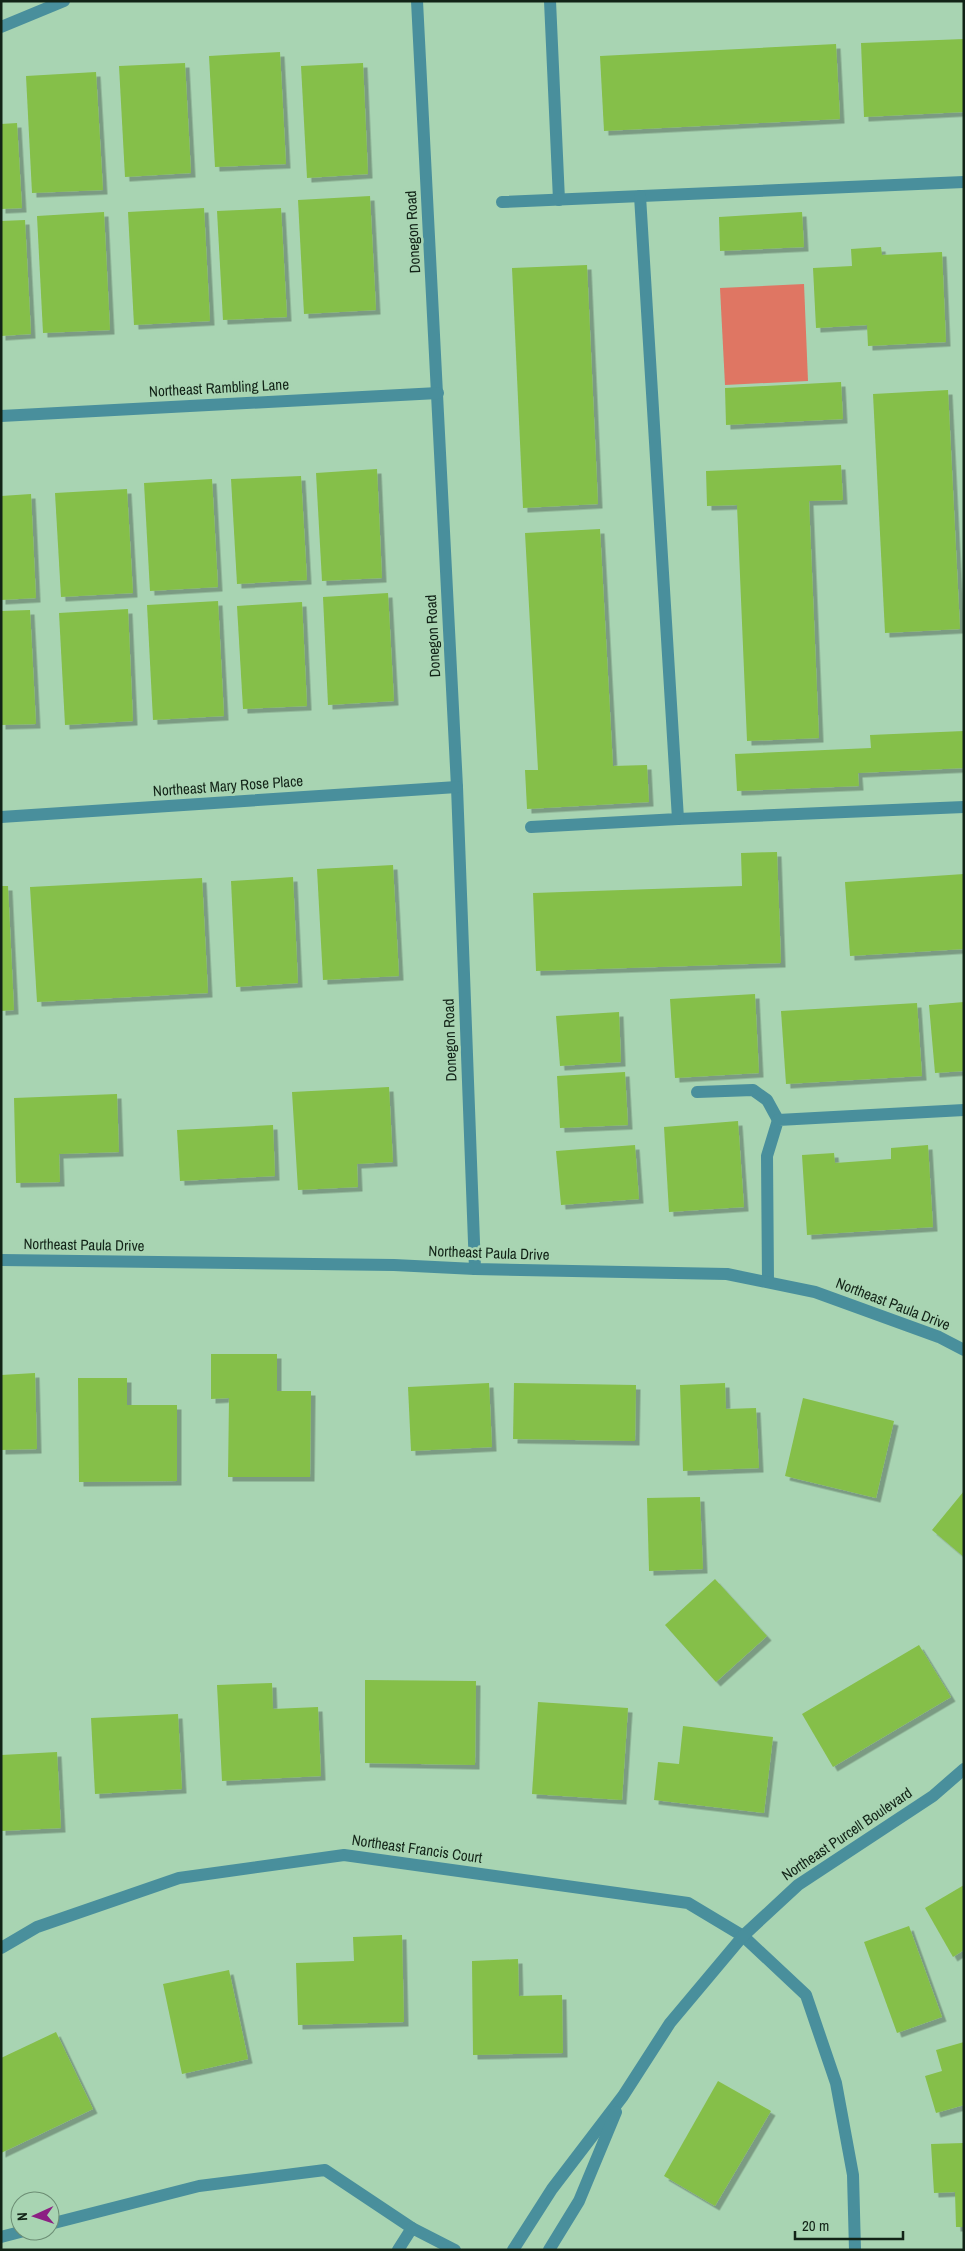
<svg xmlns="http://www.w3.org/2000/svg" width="965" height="2251" font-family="'Archivo Narrow',sans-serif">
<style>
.garden{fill:#df7663}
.building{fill:#85bf49;filter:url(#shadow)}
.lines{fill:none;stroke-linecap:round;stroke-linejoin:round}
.service{stroke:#498f9c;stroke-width:12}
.minor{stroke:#498f9c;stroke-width:12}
.tertiary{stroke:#498f9c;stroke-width:12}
.labels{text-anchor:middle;stroke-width:5;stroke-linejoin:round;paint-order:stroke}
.street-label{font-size:15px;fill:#122317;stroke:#a8d4b2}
</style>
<defs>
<filter id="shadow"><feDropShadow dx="4.5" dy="4.5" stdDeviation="0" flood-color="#0004"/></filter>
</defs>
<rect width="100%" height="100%" fill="#a8d4b2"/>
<polygon class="garden" points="804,284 808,381 725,385 720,288"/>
<g class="building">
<polygon points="964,39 964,112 864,117 861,43"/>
<polygon points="836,44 840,119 604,131 600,56"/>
<polygon points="280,52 286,164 215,167 209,56"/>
<polygon points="185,63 191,173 125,177 119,66"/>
<polygon points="363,63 368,174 307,178 301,66"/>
<polygon points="96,72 103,190 32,193 26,76"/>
<polygon points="17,123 22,208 1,209 1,124"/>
<polygon points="370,196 376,310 304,314 298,200"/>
<polygon points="204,208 210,321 134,325 128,212"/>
<polygon points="281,208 287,317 223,320 217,211"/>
<polygon points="104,212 110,330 43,333 37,216"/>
<polygon points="802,212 804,247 720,251 719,217"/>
<polygon points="25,220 31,334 1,336 1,221"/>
<polygon points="881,247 882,255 942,252 946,342 868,346 867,325 816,328 813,268 852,266 851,249"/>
<polygon points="587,265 598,504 523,508 512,268"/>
<polygon points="841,382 843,419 726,425 725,388"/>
<polygon points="948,390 960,629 885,633 873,394"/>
<polygon points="841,465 843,500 809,501 819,738 747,741 737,505 707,506 706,471"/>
<polygon points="377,469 382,578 322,581 316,473"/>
<polygon points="301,476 307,580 237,584 231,479"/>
<polygon points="212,479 218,587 150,591 144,483"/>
<polygon points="127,489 133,593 61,597 55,493"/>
<polygon points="31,494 36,598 1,600 1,496"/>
<polygon points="600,529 613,766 647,765 649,802 527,809 525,770 538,770 525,533"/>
<polygon points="388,593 394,701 328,705 323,597"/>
<polygon points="218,601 224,716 153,720 147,605"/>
<polygon points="302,602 307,706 243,709 237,606"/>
<polygon points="128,609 133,721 65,725 59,613"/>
<polygon points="30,610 36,724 1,725 1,611"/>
<polygon points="964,731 964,768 858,773 859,786 737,791 735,754 871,748 870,735"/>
<polygon points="777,852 781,963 536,971 533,893 742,886 741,853"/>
<polygon points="393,865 399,976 323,980 317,869"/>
<polygon points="964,874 964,949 850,956 845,882"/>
<polygon points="293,877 298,983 236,987 231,881"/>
<polygon points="202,878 208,993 37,1002 30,887"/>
<polygon points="1,886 8,886 14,1010 1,1011"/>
<polygon points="755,994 759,1073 675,1078 670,999"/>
<polygon points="964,1002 964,1071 935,1073 929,1005"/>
<polygon points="917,1003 922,1076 786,1084 781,1011"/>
<polygon points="619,1012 621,1062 560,1066 556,1016"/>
<polygon points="625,1072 628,1125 560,1128 557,1076"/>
<polygon points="389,1087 393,1162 357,1164 358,1187 298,1190 292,1092"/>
<polygon points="117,1094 119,1152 59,1154 60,1182 16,1183 14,1098"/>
<polygon points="738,1121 744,1207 669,1212 664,1127"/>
<polygon points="273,1125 275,1176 180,1181 177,1130"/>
<polygon points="635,1145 639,1199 561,1205 556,1151"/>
<polygon points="928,1145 933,1227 807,1235 802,1155 834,1153 835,1163 891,1159 891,1148"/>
<polygon points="211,1354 277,1354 277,1391 311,1391 310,1477 228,1477 229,1398 211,1399"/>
<polygon points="35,1373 37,1449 1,1450 1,1375"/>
<polygon points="78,1378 127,1378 127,1405 177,1405 177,1481 79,1482"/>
<polygon points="489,1383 492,1447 411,1451 408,1387"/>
<polygon points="514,1383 636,1385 635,1441 513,1439"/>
<polygon points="725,1383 726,1409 756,1408 759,1468 683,1471 680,1385"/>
<polygon points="803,1398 894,1421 876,1498 785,1476"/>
<polygon points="964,1491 964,1557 932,1530"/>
<polygon points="700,1497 703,1569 649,1571 647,1498"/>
<polygon points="715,1579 767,1636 716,1682 665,1625"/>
<polygon points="919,1645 951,1697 833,1767 802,1714"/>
<polygon points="365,1680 476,1681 475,1765 365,1763"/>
<polygon points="272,1683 273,1709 318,1707 321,1776 222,1781 217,1685"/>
<polygon points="538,1702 628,1708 622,1800 532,1794"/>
<polygon points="178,1714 182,1789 95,1794 91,1718"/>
<polygon points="683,1726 773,1737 764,1813 654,1800 658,1762 679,1764"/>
<polygon points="57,1752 61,1828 1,1831 1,1755"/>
<polygon points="964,1885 964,1950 953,1957 925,1908"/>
<polygon points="909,1926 942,2017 897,2033 864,1942"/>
<polygon points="402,1935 404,2022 298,2025 296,1963 354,1961 353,1937"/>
<polygon points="518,1959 519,1996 562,1995 563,2053 473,2055 472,1961"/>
<polygon points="229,1970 248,2059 182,2074 163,1984"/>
<polygon points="56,2032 93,2109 1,2153 1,2058"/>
<polygon points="964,2042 964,2105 936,2113 925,2076 942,2071 936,2050"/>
<polygon points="718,2081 771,2111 715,2206 664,2176"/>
<polygon points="964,2143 964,2227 956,2227 955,2192 934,2193 931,2144"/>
</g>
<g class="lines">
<g class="service">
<polyline points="550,1 559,200"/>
<polyline points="502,202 964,182"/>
<polyline points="678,819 964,807"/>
<polyline points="531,827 678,819 640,196"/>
<polyline points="697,1092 753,1090 767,1100 778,1120"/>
<polyline points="768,1282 767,1156 778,1120 964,1110"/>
<polyline points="50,2224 199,2186 325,2170 412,2228"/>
<polyline points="1,2237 24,2231"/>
<polyline points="398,2250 412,2228 455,2250"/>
</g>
<g class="minor">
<polyline points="417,1 457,787 475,1269"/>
<polyline points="1,27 64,1"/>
<polyline points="1,416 438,393"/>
<polyline points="1,817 457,787"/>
<polyline points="1,1260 394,1265 475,1269 727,1274 815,1292 939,1337 964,1350"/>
<polyline points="1,1948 37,1927 179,1878 344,1855 688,1903 743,1936 806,1995 836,2083 853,2175 855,2250"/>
</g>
<g class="tertiary">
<polyline points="513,2250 552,2189 623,2096 670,2023 743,1936 798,1885 933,1796 964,1769"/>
<polyline points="549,2250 579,2201 616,2112"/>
</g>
</g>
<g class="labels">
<g class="street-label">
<text transform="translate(413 232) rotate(-93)" y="5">Donegon Road</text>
<text transform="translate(219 388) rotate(-3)" y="5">Northeast Rambling Lane</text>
<text transform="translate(433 636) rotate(-93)" y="5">Donegon Road</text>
<text transform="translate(228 786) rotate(-4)" y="5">Northeast Mary Rose Place</text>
<text transform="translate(450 1040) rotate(-92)" y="5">Donegon Road</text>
<text transform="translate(84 1245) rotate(1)" y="5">Northeast Paula Drive</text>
<text transform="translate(489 1253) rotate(2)" y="5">Northeast Paula Drive</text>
<text transform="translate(893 1304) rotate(21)" y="5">Northeast Paula Drive</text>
<text transform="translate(847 1834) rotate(-34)" y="5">Northeast Purcell Boulevard</text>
<text transform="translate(417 1849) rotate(8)" y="5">Northeast Francis Court</text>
</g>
</g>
<rect width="965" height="2251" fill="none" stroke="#122317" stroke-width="5"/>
<g transform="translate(35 2216) rotate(267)"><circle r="24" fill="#a8d4b2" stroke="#6c8d74"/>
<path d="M0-4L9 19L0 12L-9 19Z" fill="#8c1f83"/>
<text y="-8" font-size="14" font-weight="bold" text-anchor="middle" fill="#122317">N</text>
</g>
<path d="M795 2231v8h108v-8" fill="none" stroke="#122317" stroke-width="2.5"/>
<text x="802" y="2231" font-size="15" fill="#122317" stroke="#a8d4b2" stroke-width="4" paint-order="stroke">20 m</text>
</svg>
